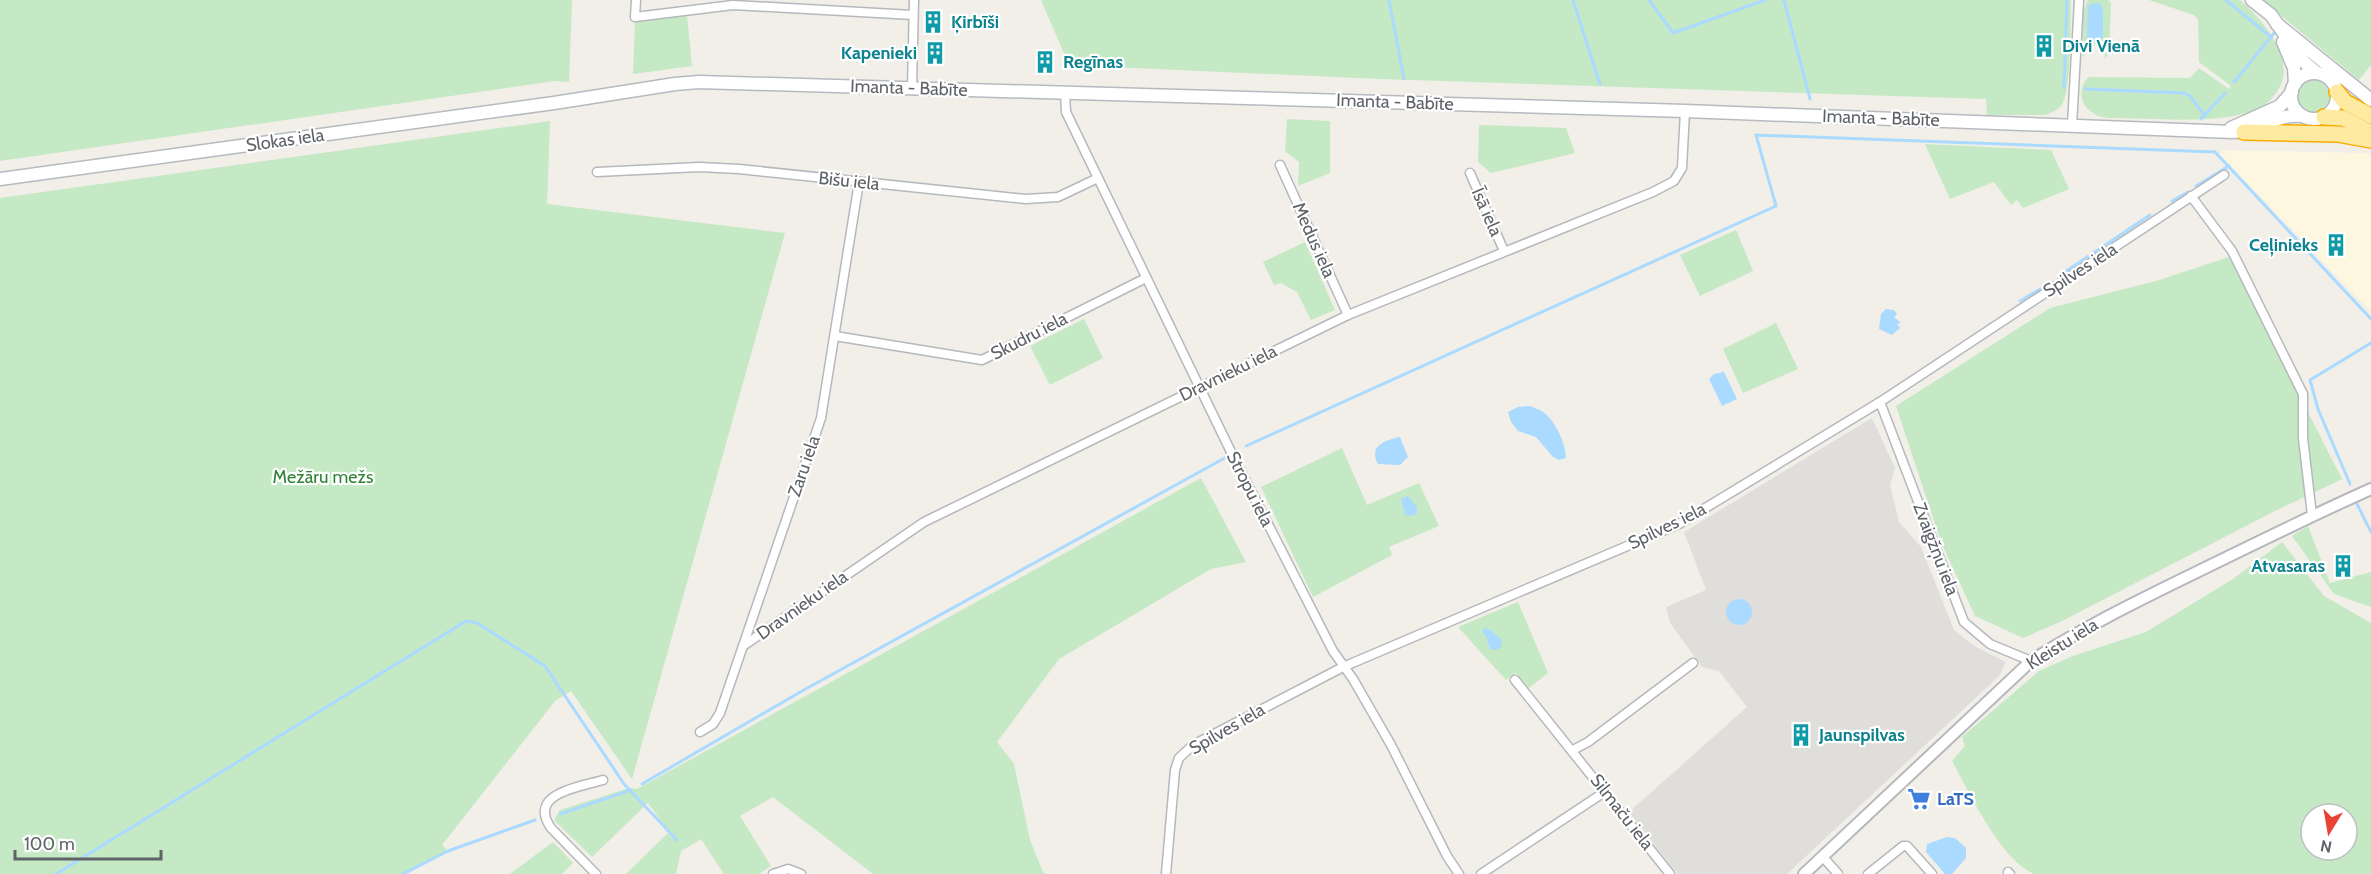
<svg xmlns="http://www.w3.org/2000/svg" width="2371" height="874" font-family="Cabin,sans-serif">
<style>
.commercial{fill:#fef7e0}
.industrial{fill:#e0deda}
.green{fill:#c5e8c5;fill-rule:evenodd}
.water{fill:#aadaff}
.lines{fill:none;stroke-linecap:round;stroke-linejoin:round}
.stream{stroke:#aadaff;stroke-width:3}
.minor-casing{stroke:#b5b8bc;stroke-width:11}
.tertiary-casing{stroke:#b5b8bc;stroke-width:14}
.secondary-casing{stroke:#b6babf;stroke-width:15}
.trunk-casing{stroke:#f9ab00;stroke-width:18}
.minor{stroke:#fff;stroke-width:8}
.tertiary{stroke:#fff;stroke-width:10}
.secondary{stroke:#fff;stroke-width:12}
.trunk{stroke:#feeaa1;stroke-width:15}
.labels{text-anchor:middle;stroke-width:4.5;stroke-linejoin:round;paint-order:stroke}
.culture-label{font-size:18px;font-weight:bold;fill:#0d838f;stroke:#fff;text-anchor:start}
.street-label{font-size:18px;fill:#5f6368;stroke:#fff}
.park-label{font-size:18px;fill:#348238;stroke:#fff}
.shop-label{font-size:18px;font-weight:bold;fill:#366cbe;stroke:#fff;text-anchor:start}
</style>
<rect width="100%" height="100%" fill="#f1efe8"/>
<polygon class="commercial" points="2224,150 2363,153 2371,156 2371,312 2220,154"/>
<polygon class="industrial" points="1872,418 1895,468 1890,485 1899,522 1921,547 1954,630 1974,646 2006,662 1999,676 1787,874 1678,874 1629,812 1747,707 1719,671 1702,667 1670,623 1666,607 1706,590 1684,532"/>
<g class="green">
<polygon points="0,0 572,0 569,82 555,81 0,161"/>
<path d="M1041,0H2071C2070,20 2072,93 2061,106C2057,111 2050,113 2045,115H1987L1986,99L1380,79L1069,65Z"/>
<polygon points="2088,0 2108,0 2111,3 2109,51 2105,60 2104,44 2085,45 2084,58 2082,54 2083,11"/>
<path d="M2149,0H2240C2263,21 2300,61 2276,93C2271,100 2264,107 2255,110C2220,125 2149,118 2109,118C2087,117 2072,96 2088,77L2190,78L2199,68L2229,89L2231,86L2199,62L2198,19L2194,15Z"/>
<polygon points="2262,0 2371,0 2371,65 2359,80"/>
<polygon points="687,15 692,66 633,74 635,22"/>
<circle cx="2315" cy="96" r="20"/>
<polygon points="1287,119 1330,121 1330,173 1298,186 1299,162 1285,151"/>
<polygon points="550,121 547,204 785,233 632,779 571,691 555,701 442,845 448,851 403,874 0,874 0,198"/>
<polygon points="1479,125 1566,128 1575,153 1491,173 1478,162"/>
<polygon points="1925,144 2051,150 2069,189 2023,208 2017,200 2011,205 1994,182 1950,199"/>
<polygon points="1736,230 1753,271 1700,296 1680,255"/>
<polygon points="1305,242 1335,310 1311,320 1297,292 1281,283 1274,285 1263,262"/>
<polygon points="2229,257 2342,479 2273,512 2060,622 2023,638 1975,616 1941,542 1896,406 2050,308 2156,281"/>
<polygon points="1084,319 1103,358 1050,385 1030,346"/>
<polygon points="1776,323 1798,369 1743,393 1723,349"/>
<polygon points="1342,448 1367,505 1419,483 1439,526 1389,547 1392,555 1313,597 1261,487"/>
<polygon points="1201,478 1246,562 1211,569 1059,659 997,742 1014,764 1030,840 1044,874 873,874 773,797 740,816 771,866 759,874 724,874 701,839 681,851 676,874 626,874 669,832 648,803 592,857 554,820 560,810 629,788 637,789"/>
<polygon points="2308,526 2330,583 2371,572 2371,607 2334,594 2292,536"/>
<path d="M2282,542L2324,596L2371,623V874H2034C2000,859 1970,794 1952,761L1965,746L1962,737L2039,671L2073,656L2146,632L2233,579ZM2311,814H2347V850H2311Z"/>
<polygon points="1518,602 1548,673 1529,688 1516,673 1506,680 1458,627"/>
<polygon points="553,842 573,863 562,874 510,874"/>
</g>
<g class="water">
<polygon points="2100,3 2103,9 2103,36 2099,41 2089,41 2087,38 2088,7 2090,4"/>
<polygon points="1886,309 1894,310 1897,314 1894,317 1901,323 1897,324 1900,328 1892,335 1879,329 1881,314"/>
<polygon points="1724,372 1737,399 1722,406 1709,379 1714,374"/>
<path d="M1530,406C1534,408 1539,409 1543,412C1555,420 1566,444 1566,458L1559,460L1553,457L1536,437L1518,431L1511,422L1508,412L1518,407Z"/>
<path d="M1400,437L1408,457L1400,465L1378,464C1368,446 1385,440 1400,437Z"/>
<polygon points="1408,496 1417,507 1417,513 1412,516 1405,515 1401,499"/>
<circle cx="1739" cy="612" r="13"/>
<polygon points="1484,628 1489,629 1502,640 1501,647 1496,650 1490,649 1486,636 1482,632"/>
<polygon points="1947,837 1955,838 1966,848 1966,858 1952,874 1945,874 1926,852 1927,844"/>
</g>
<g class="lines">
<g class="stream">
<polyline points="1389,0 1404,79"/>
<polyline points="1573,0 1600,84"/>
<polyline points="1649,0 1673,33 1765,0"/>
<polyline points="1784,0 1810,99"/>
<polyline points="2226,0 2271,37"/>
<polyline points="2234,82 2275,32"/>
<polyline points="2064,88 2067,0"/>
<polyline points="2085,89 2184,93 2190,96 2205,116"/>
<polyline points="2201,119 2225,93"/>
<polyline points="2196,186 2229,166"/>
<polyline points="2172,201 2188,192"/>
<polyline points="2062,274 2150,215"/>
<polyline points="2020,301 2049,284"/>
<polyline points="1246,446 1776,206 1756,135 2215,152 2371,319"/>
<polyline points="2350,484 2318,409 2310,380 2371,343"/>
<polyline points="2357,504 2371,532"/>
<polyline points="642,784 802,691 1232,454"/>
<polyline points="560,814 631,790"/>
<polyline points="56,874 466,621 477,623 545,666 624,784 677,840"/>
<polyline points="403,874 448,851 535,820"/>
</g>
<g class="minor-casing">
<g id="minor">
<polyline points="636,0 635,17 733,5 913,15"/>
<polyline points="912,88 914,0"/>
<polyline points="1065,92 1066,112 1232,454 1333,651 1353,679 1391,745 1447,856 1459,874"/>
<polyline points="2072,125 2079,0"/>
<polyline points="1280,165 1348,315"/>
<polyline points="597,172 699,167 739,169 1026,199 1058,197 1098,178"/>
<polyline points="1470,173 1504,251"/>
<polyline points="2191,196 2232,251 2303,394 2303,438 2312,515"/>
<polyline points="835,336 982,360 1146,278"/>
<polyline points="1880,402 1964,622 1990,644 2031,661"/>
<polyline points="743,646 924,522 1348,315 1653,192 1674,181 1682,168 1685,111"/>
<polyline points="1515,680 1670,874"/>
<polyline points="700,732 713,724 720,713 821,418 859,182"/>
<polyline points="1573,750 1588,742 1693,663"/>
<polyline points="1823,857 1838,874"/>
<polyline points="2008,872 2010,874"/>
<path d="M596,874L551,828C527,793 580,787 603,780"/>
<polyline points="773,874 788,869 801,874"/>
<polyline points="1166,874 1175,770 1179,758 1193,745 1343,667 1679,524 1880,402 2224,175"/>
<polyline points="1481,874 1606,791"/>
<polyline points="1868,874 1903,846 1907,846 1932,874"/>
</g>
</g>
<g class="tertiary-casing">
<path id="tertiary" d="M1804,874L2031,661C2087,625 2146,597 2205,568C2260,541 2315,514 2371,489"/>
</g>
<g class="secondary-casing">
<g id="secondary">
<polyline points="2252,0 2271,15 2304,62 2317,73"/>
<polyline points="2277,24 2371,100"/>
<polyline points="2283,42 2294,68 2295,84"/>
<circle cx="2314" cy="96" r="23"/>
<polyline points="2231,128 2280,106 2292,92"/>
<path d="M0,179L554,103L675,84L699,82L1685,111L2233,132C2258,132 2277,113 2303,116"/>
</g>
</g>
<g class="trunk-casing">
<g id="trunk">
<polyline points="2337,92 2345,102 2371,116"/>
<polyline points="2324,117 2343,118 2371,133"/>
<polyline points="2244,132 2338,134 2371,140"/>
</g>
</g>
<use href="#minor" class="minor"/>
<use href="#tertiary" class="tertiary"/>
<use href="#secondary" class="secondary"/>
<use href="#trunk" class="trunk"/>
</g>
<defs>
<g id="building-bare" transform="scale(1.8)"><path d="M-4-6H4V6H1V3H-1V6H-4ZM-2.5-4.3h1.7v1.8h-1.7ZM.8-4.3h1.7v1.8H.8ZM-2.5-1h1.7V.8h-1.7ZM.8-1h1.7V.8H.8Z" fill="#0f9aa8" stroke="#fff" stroke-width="2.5" paint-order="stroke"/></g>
<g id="supermarket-bare" transform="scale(1.8)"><path d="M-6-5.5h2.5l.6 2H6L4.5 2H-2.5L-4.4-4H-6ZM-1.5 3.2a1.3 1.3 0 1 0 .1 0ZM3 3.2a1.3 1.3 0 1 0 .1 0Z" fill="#3f7fe0" stroke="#fff" stroke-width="2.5" paint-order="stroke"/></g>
</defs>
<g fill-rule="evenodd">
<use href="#building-bare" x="933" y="22"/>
<use href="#building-bare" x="2044" y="46"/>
<use href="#building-bare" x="935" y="53"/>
<use href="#building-bare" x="1045" y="62"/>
<use href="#building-bare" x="2336" y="245"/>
<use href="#building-bare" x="2343" y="566"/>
<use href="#building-bare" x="1801" y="735"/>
<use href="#supermarket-bare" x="1919" y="799"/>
</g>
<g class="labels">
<g class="culture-label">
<text x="951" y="28">Ķirbīši</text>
<text x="2062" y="52">Divi Vienā</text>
<text x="917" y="59" text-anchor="end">Kapenieki</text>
<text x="1063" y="68">Regīnas</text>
<text x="2318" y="251" text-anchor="end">Ceļinieks</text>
<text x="2325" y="572" text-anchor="end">Atvasaras</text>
<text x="1819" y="741">Jaunspilvas</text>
</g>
<g class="street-label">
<text transform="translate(909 88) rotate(2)" y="6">Imanta - Babīte</text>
<text transform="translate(1395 102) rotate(2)" y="6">Imanta - Babīte</text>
<text transform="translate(1881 118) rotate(2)" y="6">Imanta - Babīte</text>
<text transform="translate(285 140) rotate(-8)" y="6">Slokas iela</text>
<text transform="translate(849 181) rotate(6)" y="6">Bišu iela</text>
<text transform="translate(1487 212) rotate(66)" y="6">Īsā iela</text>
<text transform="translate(1314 240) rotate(66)" y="6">Medus iela</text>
<text transform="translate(2080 270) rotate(-33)" y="6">Spilves iela</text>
<text transform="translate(1029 336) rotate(-27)" y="6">Skudru iela</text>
<text transform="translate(1228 373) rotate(-26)" y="6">Dravnieku iela</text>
<text transform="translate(804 466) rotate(-71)" y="6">Zaru iela</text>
<text transform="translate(1250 489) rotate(63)" y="6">Stropu iela</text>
<text transform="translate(1667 526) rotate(-26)" y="6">Spilves iela</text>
<text transform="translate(1936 549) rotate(69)" y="6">Zvaigžņu iela</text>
<text transform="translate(802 605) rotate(-35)" y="6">Dravnieku iela</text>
<text transform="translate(2062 644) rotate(-32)" y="6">Kleistu iela</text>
<text transform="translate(1227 729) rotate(-30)" y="6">Spilves iela</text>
<text transform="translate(1622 812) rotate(52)" y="6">Silmaču iela</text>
</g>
<g class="park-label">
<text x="323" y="483">Mežāru mežs</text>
</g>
<g class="shop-label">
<text x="1937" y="805">LaTS</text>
</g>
</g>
<g transform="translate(2329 832) rotate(191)"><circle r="28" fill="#ffffff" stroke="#bfc1c3" stroke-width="1.5"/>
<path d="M0-4.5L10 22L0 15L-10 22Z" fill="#ea4335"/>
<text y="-9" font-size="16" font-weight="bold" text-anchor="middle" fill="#5f6368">N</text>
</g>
<path d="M15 850v9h146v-9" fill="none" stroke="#5f6368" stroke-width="3"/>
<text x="24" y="850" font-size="18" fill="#5f6368" stroke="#ffffff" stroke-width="4.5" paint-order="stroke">100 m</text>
</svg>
